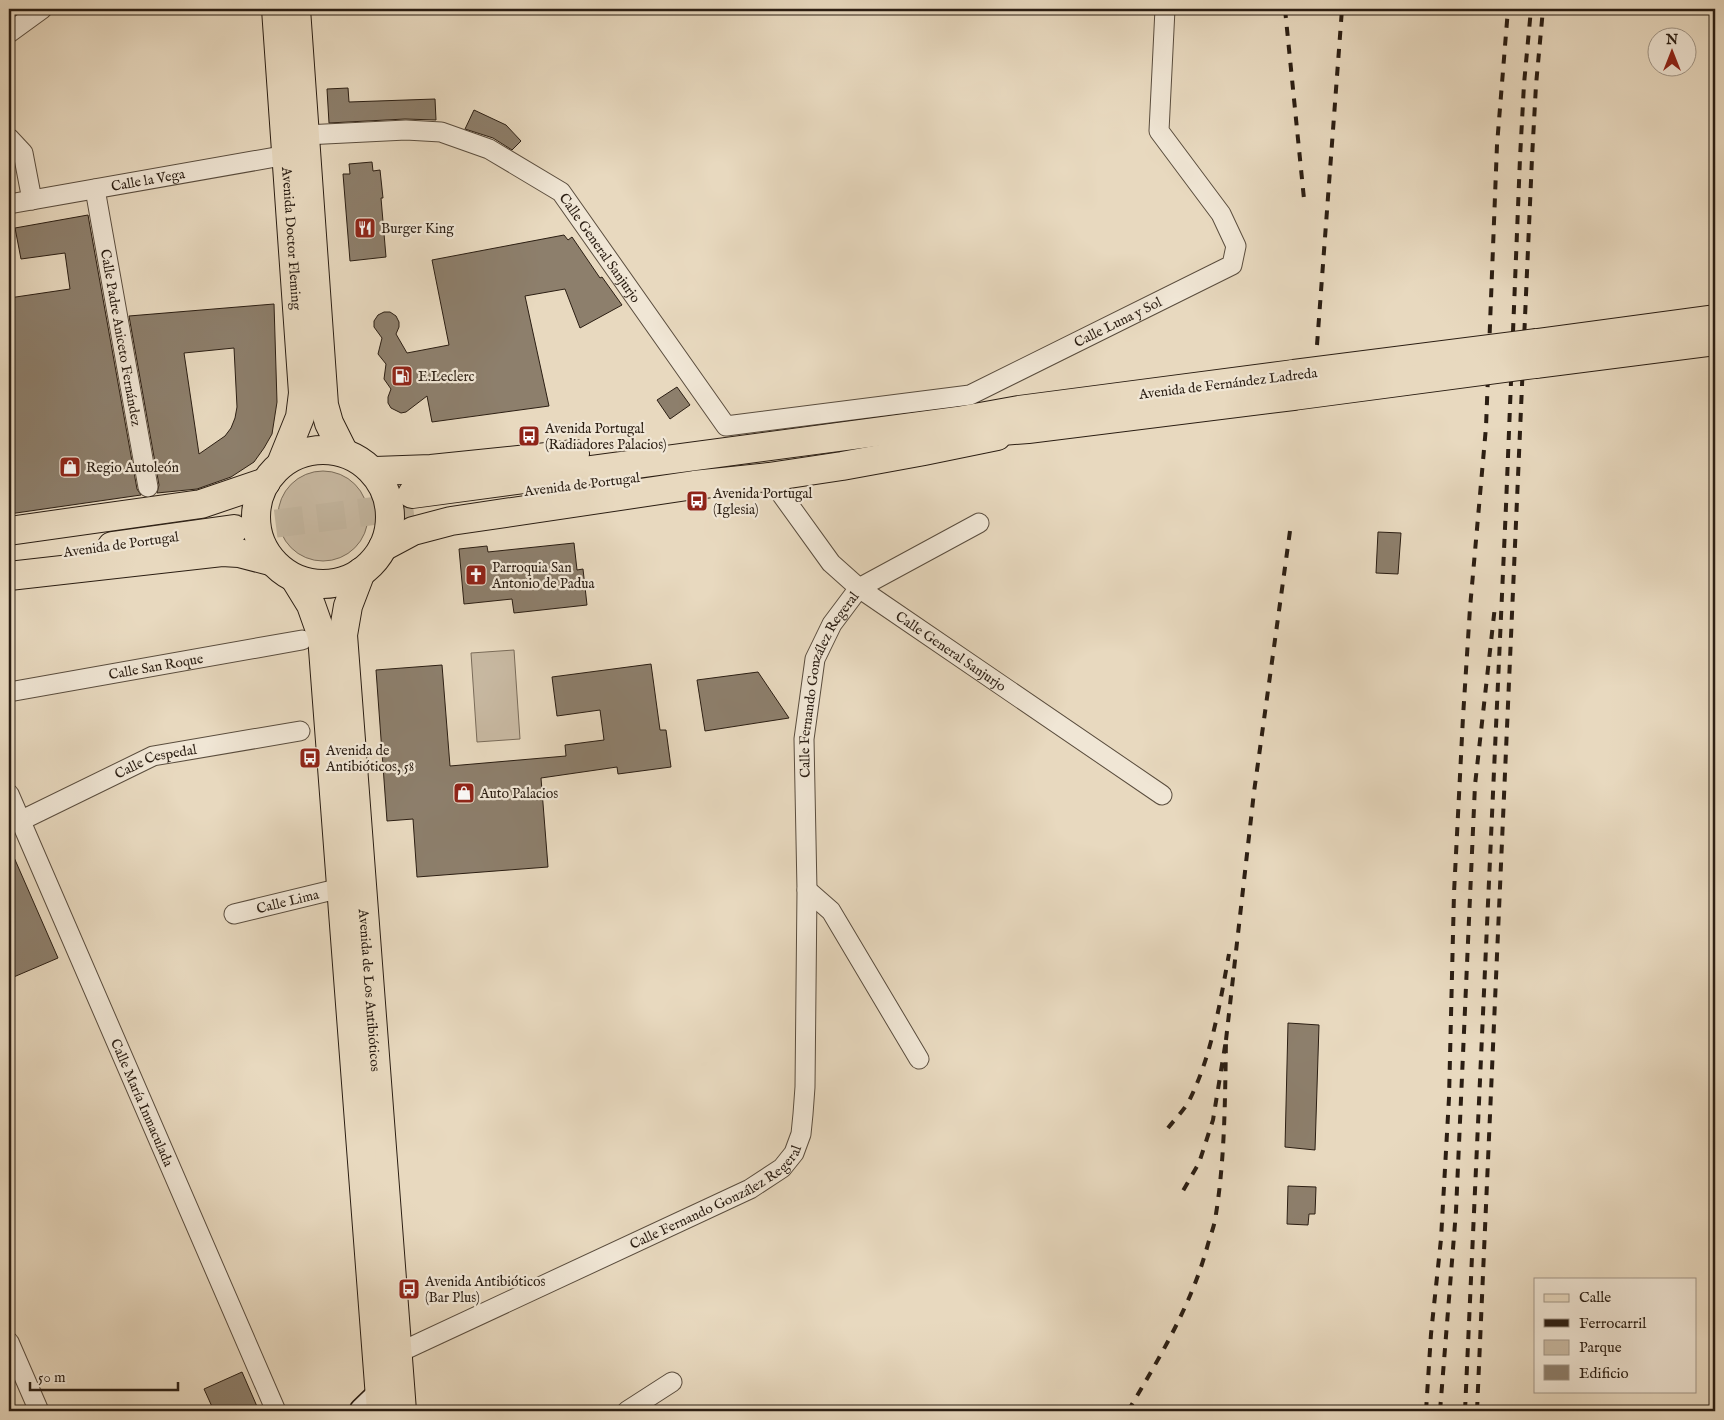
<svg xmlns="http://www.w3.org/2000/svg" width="1724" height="1420" font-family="'IM FELL English',serif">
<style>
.green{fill:#c8b9a2;stroke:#7a6c5a}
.building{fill:#8d7f6c;stroke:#2b1e13;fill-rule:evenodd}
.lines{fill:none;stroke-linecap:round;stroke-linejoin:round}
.highway-tunnel{stroke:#c2b49d;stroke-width:28;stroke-dasharray:28 14;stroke-linecap:butt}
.street-casing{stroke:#5a4d3e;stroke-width:21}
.secondary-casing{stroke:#2b1e13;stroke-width:29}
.primary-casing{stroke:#2b1e13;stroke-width:30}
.highway-casing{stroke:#2b1e13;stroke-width:30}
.street{stroke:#f0e6d5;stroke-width:19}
.secondary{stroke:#f0e6d5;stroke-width:26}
.primary{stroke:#e8d9bf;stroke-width:28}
.highway{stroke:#e8d9bf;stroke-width:28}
.rail{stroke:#2b1e13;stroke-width:4;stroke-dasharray:9 9;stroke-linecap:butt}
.highway-bridge-casing{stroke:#2b1e13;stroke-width:30;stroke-linecap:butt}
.highway-bridge{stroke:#e8d9bf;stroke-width:28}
.labels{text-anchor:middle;stroke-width:4.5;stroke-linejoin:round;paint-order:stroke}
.street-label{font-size:14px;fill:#2b1e13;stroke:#f0e6d5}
.poi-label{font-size:14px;fill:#2b1e13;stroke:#f0e6d5;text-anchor:start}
</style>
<rect width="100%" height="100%" fill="#e8d9bf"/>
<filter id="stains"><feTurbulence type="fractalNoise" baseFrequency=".004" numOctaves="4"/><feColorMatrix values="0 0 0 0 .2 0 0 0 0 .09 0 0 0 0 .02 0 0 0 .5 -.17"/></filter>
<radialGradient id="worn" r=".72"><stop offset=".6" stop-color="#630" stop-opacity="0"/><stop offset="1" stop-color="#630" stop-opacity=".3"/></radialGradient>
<g class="green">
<circle cx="323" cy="516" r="45"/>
<polygon points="514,650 520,739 477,742 471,653"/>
</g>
<g class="building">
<polygon points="348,88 349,102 435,99 436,120 405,119 329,123 327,89"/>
<polygon points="474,110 506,125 521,141 512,150 493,138 465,129"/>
<polygon points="372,162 373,171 380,170 383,198 381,198 386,257 350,261 343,174 350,174 349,164"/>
<polygon points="88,215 137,489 141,495 9,514 9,298 70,289 65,253 21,259 15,228"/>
<polygon points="564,235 568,240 572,237 600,278 602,277 622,305 580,328 565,289 525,296 549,406 432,422 427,396 406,412 401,413 391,408 388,403 388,397 391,389 384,379 386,364 378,354 382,338 374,327 374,321 378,315 384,312 390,312 396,316 399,322 399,327 396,334 407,353 449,345 432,260"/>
<path d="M274,304L277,402L272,434L264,448L254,462L231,477L197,489L157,493L159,485L129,316ZM234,348L237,407L235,418L231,428L225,436L199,454L184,353Z"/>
<polygon points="677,387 690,405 670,419 657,400"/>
<polygon points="1378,532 1401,533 1398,574 1376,573"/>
<polygon points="574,543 577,570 583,569 587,605 514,613 512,599 464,604 459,549 487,546 488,552"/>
<polygon points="651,664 660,730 666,730 671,767 618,774 617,767 541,778 548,867 417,877 413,819 387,821 376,670 442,665 450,766 566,756 565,745 604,740 600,710 557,716 552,677"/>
<polygon points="758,672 789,718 705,731 697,680"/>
<polygon points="9,846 58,958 9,979"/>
<polygon points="1288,1023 1319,1025 1315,1150 1285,1147"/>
<polygon points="1288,1186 1316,1187 1315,1214 1309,1214 1308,1225 1287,1224"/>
<polygon points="242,1372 259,1411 214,1411 204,1389"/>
</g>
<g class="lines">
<polyline class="highway-tunnel" points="234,529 413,506"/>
<g class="street-casing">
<g id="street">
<polyline points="9,33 42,9"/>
<path id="s1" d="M305,135L406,130L441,132L489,149L561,192L726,426L970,395L1232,265L1236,246L1221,214L1159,131L1165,9"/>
<polyline points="9,138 23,153 32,200"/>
<path id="s2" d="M95,189L148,487"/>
<path id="s3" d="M9,204L287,155"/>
<path id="s4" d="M769,477L831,563L859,588L1162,795"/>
<path id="s5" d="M9,692L302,640"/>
<path id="s6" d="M9,794L276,1411"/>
<path id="s7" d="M20,821L153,756L300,731"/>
<polyline points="807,890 831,911 919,1059"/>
<path id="s8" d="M234,914L341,888"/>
<polyline points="9,1342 39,1411"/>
<path id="s9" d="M398,1353L750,1189L782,1168L794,1153L801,1134L803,1114L805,1087L807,890L804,739L815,659L832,624L859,588L979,523"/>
<polyline points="627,1411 672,1382"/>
</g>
</g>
<g class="secondary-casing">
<polyline id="secondary" points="363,1411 392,1383"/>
</g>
<g class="primary-casing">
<g id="primary">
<path id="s10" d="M276,9L303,393L300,417L281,464"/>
<polyline points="296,9 324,405 329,423 343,451"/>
<circle cx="323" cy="517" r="67"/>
<path id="s11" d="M361,572L348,606L343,635L402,1411"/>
<polyline points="295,579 311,605 322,636 381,1411"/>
</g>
</g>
<g class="highway-casing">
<g id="highway">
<polyline points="1537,343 1715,319"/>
<polyline points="1535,364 1715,341"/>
<polyline points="977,433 1028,429 1293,396"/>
<polyline points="375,471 431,469 575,454"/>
<polyline points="412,494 958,421 1019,410 1294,374"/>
<polyline points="9,531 201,504 266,482"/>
<polyline points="112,546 234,529"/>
<polyline points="383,547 413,531 451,521 694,485 769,477 842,466 924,451 997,436"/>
<polyline points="9,576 222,552 239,553 270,561"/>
</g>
</g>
<use href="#street" class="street"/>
<use href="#secondary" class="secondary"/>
<use href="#primary" class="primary"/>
<use href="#highway" class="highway"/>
<g class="rail">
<polyline points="1285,9 1304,199"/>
<polyline points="1317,345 1342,9"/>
<polyline points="1226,1040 1254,792 1290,531"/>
<path d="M1168,1128C1175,1119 1184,1110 1189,1101C1212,1055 1220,1003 1229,954"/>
<path d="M1128,1411C1160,1357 1192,1304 1208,1244C1211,1234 1215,1224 1216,1214C1225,1157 1225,1098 1226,1040L1213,1120L1199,1163L1180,1196"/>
<polyline points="1426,1411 1431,1334 1441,1239 1449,1098 1454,893 1463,717 1470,608 1486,427 1497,145 1508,9"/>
<polyline points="1440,1411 1456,1211 1475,785 1495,606"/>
<polyline points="1465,1411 1506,506 1520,158 1524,84 1531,9"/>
<polyline points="1477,1411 1532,158 1536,85 1543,9"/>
</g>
<g class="highway-bridge-casing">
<g id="highway-bridge">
<polyline points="1294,374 1537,343"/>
<polyline points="1293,396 1535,364"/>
</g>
</g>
<use href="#highway-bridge" class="highway-bridge"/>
</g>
<defs>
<g id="restaurant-square" transform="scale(1.125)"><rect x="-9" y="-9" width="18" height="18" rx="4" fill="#8f2418" stroke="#f0e6d5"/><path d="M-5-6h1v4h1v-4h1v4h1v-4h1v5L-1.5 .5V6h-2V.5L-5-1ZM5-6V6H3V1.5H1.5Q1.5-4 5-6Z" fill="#fff"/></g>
<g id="fuel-square" transform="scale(1.125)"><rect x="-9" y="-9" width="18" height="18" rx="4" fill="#8f2418" stroke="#f0e6d5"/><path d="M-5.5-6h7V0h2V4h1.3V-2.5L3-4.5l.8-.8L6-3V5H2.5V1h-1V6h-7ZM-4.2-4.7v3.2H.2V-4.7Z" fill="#fff"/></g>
<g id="bus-square" transform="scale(1.125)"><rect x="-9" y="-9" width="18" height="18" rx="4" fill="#8f2418" stroke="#f0e6d5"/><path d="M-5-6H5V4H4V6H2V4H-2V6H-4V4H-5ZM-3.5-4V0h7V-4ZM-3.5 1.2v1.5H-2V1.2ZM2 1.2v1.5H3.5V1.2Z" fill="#fff"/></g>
<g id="shop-square" transform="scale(1.125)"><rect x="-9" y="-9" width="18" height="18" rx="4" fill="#8f2418" stroke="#f0e6d5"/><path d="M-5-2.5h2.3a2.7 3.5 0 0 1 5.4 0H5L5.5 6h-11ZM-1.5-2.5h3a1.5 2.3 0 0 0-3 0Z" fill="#fff"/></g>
<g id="church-square" transform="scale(1.125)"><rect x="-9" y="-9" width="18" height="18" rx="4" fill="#8f2418" stroke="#f0e6d5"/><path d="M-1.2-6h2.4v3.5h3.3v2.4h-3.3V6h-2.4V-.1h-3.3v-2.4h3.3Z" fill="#fff"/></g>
</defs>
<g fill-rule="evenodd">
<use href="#restaurant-square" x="365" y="228"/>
<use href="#fuel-square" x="402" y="376"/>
<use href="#bus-square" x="529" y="436"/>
<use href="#shop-square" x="70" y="467"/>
<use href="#bus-square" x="697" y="501"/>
<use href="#church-square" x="476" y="575"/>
<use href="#bus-square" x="310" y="758"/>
<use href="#shop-square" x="464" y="793"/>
<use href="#bus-square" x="409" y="1289"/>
</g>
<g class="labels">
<g class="street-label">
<text dy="5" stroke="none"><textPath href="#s3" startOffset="141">Calle la Vega</textPath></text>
<text dy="5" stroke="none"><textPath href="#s10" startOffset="230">Avenida Doctor Fleming</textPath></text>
<text dy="5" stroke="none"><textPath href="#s1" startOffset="339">Calle General Sanjurjo</textPath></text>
<text dy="5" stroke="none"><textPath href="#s1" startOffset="968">Calle Luna y Sol</textPath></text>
<text dy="5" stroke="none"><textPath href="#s2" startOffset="151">Calle Padre Aniceto Fernández</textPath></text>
<text transform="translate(1228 383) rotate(-7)" y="5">Avenida de Fernández Ladreda</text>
<text transform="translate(582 484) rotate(-7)" y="5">Avenida de Portugal</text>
<text transform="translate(121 544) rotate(-8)" y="5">Avenida de Portugal</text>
<text dy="5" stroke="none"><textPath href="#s4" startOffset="255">Calle General Sanjurjo</textPath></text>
<text dy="5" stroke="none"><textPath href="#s5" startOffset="149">Calle San Roque</textPath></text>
<text dy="5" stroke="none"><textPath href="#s9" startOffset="921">Calle Fernando González Regeral</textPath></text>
<text dy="5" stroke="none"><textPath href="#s7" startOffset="149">Calle Cespedal</textPath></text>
<text dy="5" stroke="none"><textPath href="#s8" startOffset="55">Calle Lima</textPath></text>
<text dy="5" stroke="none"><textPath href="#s11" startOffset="422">Avenida de Los Antibióticos</textPath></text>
<text dy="5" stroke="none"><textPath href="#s6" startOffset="336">Calle María Inmaculada</textPath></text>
<text dy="5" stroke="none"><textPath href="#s9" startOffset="355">Calle Fernando González Regeral</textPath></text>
</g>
<g class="poi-label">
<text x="381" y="233">Burger King</text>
<text x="418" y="381">E.Leclerc</text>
<text x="545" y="433">Avenida Portugal<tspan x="545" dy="16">(Radiadores Palacios)</tspan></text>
<text x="86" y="472">Regio Autoleón</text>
<text x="713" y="498">Avenida Portugal<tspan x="713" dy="16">(Iglesia)</tspan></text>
<text x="492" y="572">Parroquia San<tspan x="492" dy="16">Antonio de Padua</tspan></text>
<text x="326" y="755">Avenida de<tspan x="326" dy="16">Antibióticos, 58</tspan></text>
<text x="480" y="798">Auto Palacios</text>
<text x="425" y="1286">Avenida Antibióticos<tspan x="425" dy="16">(Bar Plus)</tspan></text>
</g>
</g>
<rect width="1724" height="1420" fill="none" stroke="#e8d9bf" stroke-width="30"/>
<rect x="10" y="10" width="1704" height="1400" fill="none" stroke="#2b1e13" stroke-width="2.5"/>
<rect x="15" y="15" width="1694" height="1390" fill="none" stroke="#2b1e13"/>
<rect x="1534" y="1278" width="162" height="115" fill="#f0e6d5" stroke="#a19687"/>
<rect x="1544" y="1294" width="25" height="8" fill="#e8d9bf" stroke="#a19687"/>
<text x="1579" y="1302" font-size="15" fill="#2b1e13">Calle</text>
<rect x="1544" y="1319" width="25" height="8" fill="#2b1e13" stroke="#a19687"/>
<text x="1579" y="1328" font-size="15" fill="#2b1e13">Ferrocarril</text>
<rect x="1544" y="1340" width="25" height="15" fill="#c8b9a2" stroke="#a19687"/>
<text x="1579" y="1352" font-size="15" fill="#2b1e13">Parque</text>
<rect x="1544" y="1365" width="25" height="15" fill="#8d7f6c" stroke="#a19687"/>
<text x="1579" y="1378" font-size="15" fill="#2b1e13">Edificio</text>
<g transform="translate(1672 52)"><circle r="24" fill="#f0e6d5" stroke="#a19687"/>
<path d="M0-4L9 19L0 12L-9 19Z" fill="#8f2418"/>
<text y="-8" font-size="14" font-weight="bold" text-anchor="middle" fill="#2b1e13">N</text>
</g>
<path d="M30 1382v8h148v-8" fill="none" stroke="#2b1e13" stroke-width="2.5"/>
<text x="38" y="1382" font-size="15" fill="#2b1e13" stroke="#f0e6d5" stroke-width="4" paint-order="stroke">50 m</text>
<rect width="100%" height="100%" filter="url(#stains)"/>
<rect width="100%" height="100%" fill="url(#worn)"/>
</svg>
